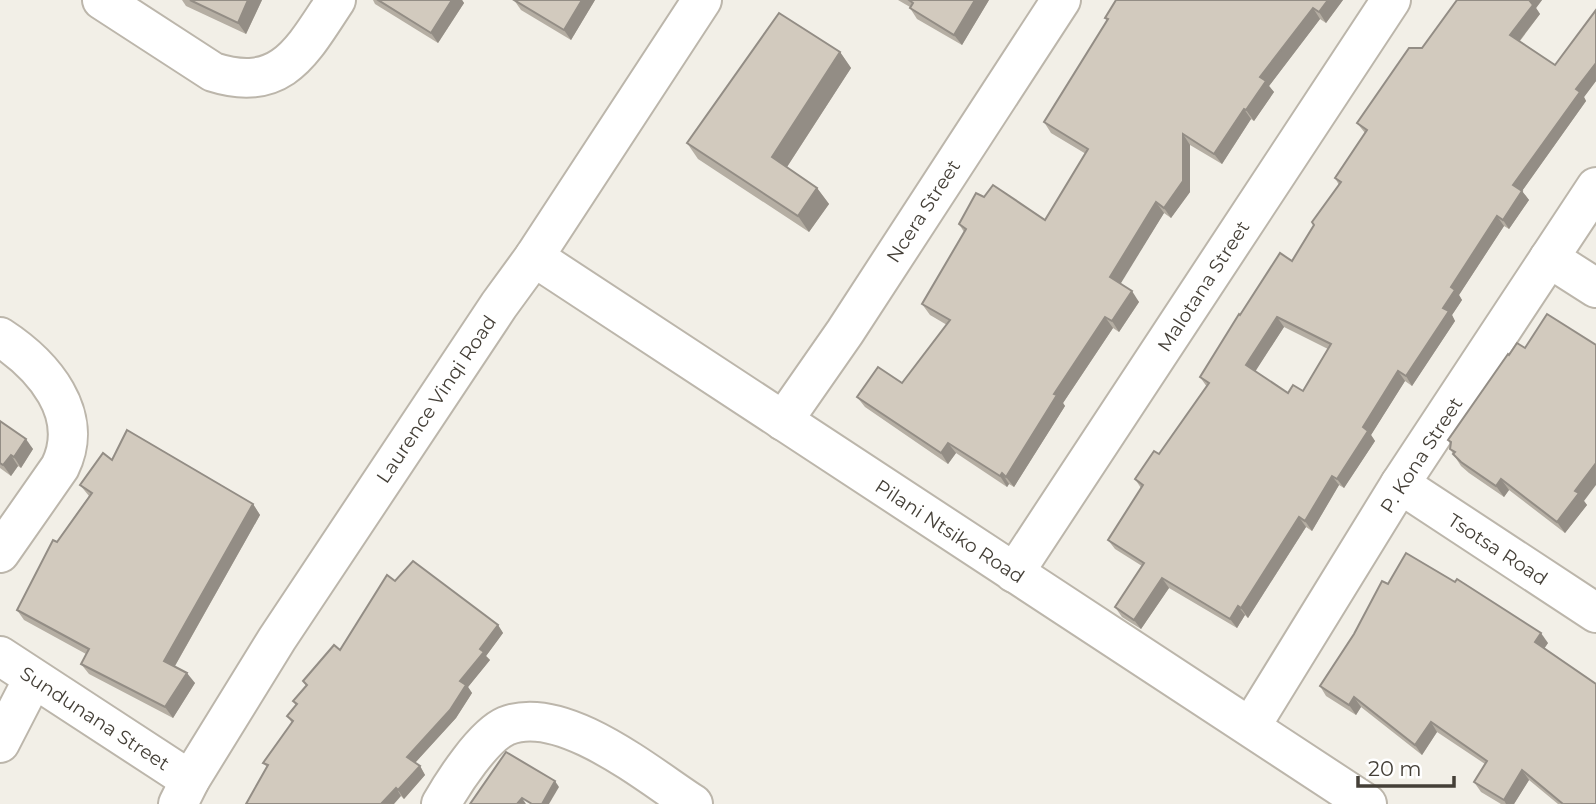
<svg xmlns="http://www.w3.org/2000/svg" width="1596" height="804" font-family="Montserrat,sans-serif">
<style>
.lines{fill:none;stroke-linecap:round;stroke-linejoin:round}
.minor-casing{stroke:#bcb6ab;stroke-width:42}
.minor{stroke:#fff;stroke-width:38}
.wall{fill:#b5aea3;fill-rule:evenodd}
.shaded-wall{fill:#938d85}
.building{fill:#d2cabe;stroke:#938d85;stroke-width:2;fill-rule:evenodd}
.labels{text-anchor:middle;stroke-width:5;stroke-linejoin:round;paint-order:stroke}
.street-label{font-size:19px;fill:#443f37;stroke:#fff}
</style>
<rect width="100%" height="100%" fill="#f2efe7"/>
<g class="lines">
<g class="minor-casing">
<g id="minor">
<path d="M102,0L213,72C282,94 302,51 336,0"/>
<polyline points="534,257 1367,804"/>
<polyline points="1549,258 1596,288"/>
<path d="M0,337C43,365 86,414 60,467L0,553"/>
<polyline points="783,421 845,332 1061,0"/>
<polyline points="1400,484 1596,613"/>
<polyline points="1014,573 1391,0"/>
<polyline points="0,656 190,780"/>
<polyline points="1251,726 1400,484 1596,187"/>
<polyline points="0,743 33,679"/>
<polyline points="178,804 190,780 277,639 499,305 534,257 702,0"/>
<path d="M441,804C453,783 483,736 506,726C562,703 648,775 693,804"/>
</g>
</g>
<use href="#minor" class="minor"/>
</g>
<g class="wall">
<polygon points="182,0 262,0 246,34 186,6"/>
<polygon points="373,0 462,0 464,3 438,43 375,4"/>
<polygon points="514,0 595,0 571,40 521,10"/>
<polygon points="898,0 989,0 962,45 917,19 910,8 910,7"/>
<polygon points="1343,0 1326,23 1320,19 1269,86 1274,92 1254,121 1251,119 1222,164 1190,145 1190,192 1171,218 1164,213 1120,283 1139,302 1119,332 1113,328 1063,403 1065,406 1014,487 1009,484 1007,487 956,453 948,464 865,407 857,397 902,383 947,325 930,315 922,304 964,232 959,224 984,197 1045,220 1086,154 1051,133 1044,122 1107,21 1105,18"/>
<path d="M1457,0H1542L1536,8L1540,14L1520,41L1555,65L1596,10V81L1584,97L1586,101L1522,191L1529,200L1509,229L1504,226L1459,295L1462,300L1452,315L1455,321L1412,386L1405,381L1371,435L1375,441L1344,488L1339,485L1312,531L1306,527L1248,618L1245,615L1237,628L1169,588L1141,629L1122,617L1115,607L1142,566L1115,549L1108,540L1141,488L1135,479L1159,454L1207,387L1200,377L1240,315L1292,261L1339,185L1335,178L1365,133L1357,123L1422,48ZM1284,327L1328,349L1303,391L1288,393L1255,371Z"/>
<polygon points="840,52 851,68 787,167 817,188 829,204 809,232 698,159 687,143"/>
<polygon points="0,421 33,449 21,468 18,466 11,476 0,468"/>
<polygon points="1448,440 1584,501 1587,505 1565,533 1509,490 1504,497 1469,473 1461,466 1450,449 1450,444"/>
<polygon points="112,460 253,504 260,515 175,666 195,683 173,718 89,674 81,664 86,654 24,620 17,610 57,542 89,496 80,485"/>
<polygon points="395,581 498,625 503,633 486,656 490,660 468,687 472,693 456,718 415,763 420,766 425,775 404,799 401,796 267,767 263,763 292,723 287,716 296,706 293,701 306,686 303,681 340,650"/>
<polygon points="1388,584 1548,643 1544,648 1596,804 1558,804 1529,780 1514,804 1501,804 1481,792 1474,782 1485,764 1437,732 1422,755 1361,707 1356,715 1326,696 1320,686"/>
</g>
<g class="shaded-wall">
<polygon points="248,0 262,0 246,34 238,23"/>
<polygon points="452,0 462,0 464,3 438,43 431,33"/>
<polygon points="582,0 595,0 571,40 564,30"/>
<polygon points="975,0 989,0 962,45 954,35"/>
<polygon points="1328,0 1343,0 1326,23 1319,12"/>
<polygon points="1529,0 1542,0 1536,8 1540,14 1517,44 1510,35"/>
<polygon points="1313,8 1320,19 1269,86 1274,92 1254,121 1246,110 1260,77"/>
<polygon points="840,52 851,68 783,173 772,157"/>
<polygon points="1596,63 1596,81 1584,97 1586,101 1522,191 1529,200 1509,229 1503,220 1513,185 1576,89"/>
<polygon points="1244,109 1251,119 1222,164 1214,154"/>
<polygon points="1183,134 1190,145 1190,192 1171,218 1164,208"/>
<polygon points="817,188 829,204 809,232 798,216"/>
<polygon points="1156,202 1164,213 1118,288 1110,277"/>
<polygon points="1497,216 1504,226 1459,295 1462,300 1452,315 1455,321 1412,386 1406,376 1451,287"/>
<polygon points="1132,291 1139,302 1119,332 1112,321"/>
<polygon points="1105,317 1113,328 1063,403 1065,406 1014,487 1006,477 1054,394"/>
<polygon points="1277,317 1284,327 1253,375 1246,365"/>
<polygon points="1398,371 1405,381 1371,435 1375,441 1344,488 1337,479 1363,427"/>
<polygon points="26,439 33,449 21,468 14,457"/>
<polygon points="948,443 956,453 948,464 941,453"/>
<polygon points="11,455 18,466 11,476 3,465"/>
<polygon points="1596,463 1596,485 1584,501 1587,505 1565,533 1557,522 1575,491"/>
<polygon points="1002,473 1009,484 1007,487 1000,476"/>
<polygon points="1332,476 1339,485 1312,531 1305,521"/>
<polygon points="1501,479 1509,490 1504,497 1496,486"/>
<polygon points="253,504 260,515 172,671 164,661"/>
<polygon points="1299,517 1306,527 1248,618 1241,608"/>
<polygon points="1162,578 1169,588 1141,629 1134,620"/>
<polygon points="1238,606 1245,615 1237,628 1230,619"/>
<polygon points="498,625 503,633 486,656 490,660 468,687 472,693 456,718 413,765 407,757 460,681 480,649"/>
<polygon points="1541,633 1548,643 1542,652 1535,642"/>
<polygon points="187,673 195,683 173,718 165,707"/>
<polygon points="1354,697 1361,707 1356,715 1349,705"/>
<polygon points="1431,722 1437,732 1422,755 1415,745"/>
<polygon points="420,766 425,775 404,799 398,790"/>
<polygon points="1522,770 1529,780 1514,804 1506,804 1504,800"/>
<polygon points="555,781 559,787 549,804 542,804"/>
<polygon points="396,788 401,796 394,804 381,804"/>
<polygon points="522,798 526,804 517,804"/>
</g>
<g class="building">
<polygon points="190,0 248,0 238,23"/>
<polygon points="378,0 452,0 431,33"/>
<polygon points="514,0 582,0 564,30"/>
<polygon points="909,0 975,0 954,35 910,8 913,3"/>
<polygon points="1116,0 1328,0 1319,12 1313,8 1260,77 1266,81 1246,110 1244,109 1214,154 1183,134 1183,181 1164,208 1156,202 1110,277 1132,291 1112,321 1105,317 1054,394 1057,395 1006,477 1002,473 1000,476 948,443 941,453 857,397 878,367 902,383 950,320 922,304 966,229 959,224 976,193 984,197 993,185 1045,220 1088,149 1044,122 1108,19 1105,18"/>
<path d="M1457,0H1529L1533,5L1510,35L1555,65L1596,10V63L1576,89L1580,92L1513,185L1522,191L1503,220L1497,216L1451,287L1455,290L1443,308L1449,311L1406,376L1398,371L1363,427L1368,431L1337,479L1332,476L1305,521L1299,517L1241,608L1238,606L1230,619L1162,578L1134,620L1115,607L1144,563L1108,540L1143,485L1135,479L1154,451L1159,454L1209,383L1200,377L1239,314L1240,315L1280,253L1292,261L1314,225L1312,222L1341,182L1335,178L1367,130L1357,123L1409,48H1422ZM1277,317L1331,344L1303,391L1293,385L1288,393L1246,365Z"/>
<polygon points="779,13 840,52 772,157 817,188 798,216 687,143"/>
<polygon points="1547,314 1596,345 1596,463 1575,491 1579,493 1557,522 1501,479 1496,486 1461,462 1453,454 1455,452 1450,449 1451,442 1448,440 1508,354 1509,355 1517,343 1525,348"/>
<polygon points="0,421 26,439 14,457 11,455 3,465 0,463"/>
<polygon points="127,430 253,504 164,661 187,673 165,707 81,664 89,649 17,610 53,540 57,542 92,493 80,485 103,453 112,460"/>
<polygon points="1406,553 1455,582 1457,579 1541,633 1535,642 1596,684 1596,804 1563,804 1522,770 1504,800 1474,782 1487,761 1431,722 1415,745 1354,697 1349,705 1320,686 1354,634 1382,581 1388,584"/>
<polygon points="413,561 498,625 480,649 484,652 460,681 466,685 450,710 407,757 420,766 398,790 396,788 381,804 246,804 268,765 263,763 293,721 287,716 297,704 293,701 307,685 303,681 334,645 340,650 387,575 395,581"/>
<polygon points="506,752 555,781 542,804 532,804 522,798 517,804 470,804"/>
</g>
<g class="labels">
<g class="street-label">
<text transform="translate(923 211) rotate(-57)" y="7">Ncera Street</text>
<text transform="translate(1203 286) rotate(-57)" y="7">Malotana Street</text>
<text transform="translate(436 399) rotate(-56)" y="7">Laurence Vinqi Road</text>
<text transform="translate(1421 455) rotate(-57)" y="7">P. Kona Street</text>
<text transform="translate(950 531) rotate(33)" y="7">Pilani Ntsiko Road</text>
<text transform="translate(1498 549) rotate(33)" y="7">Tsotsa Road</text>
<text transform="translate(95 718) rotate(33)" y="7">Sundunana Street</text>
</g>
</g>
<path d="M1358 776v10h96v-10" fill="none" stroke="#443f37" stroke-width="3.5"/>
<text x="1368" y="776" font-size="21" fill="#443f37" stroke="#ffffff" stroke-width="5" paint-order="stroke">20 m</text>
</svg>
